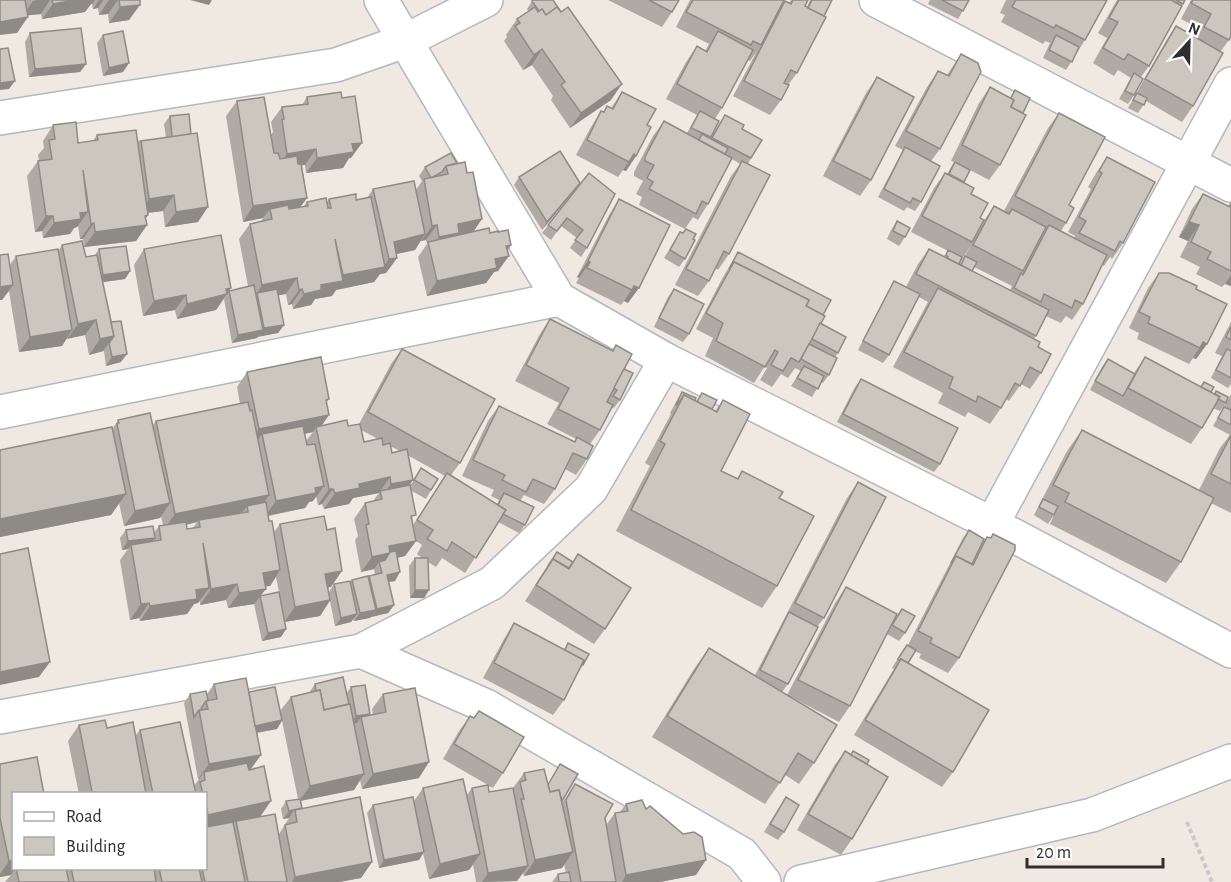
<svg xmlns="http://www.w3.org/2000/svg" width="1231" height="882" font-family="'Alegreya Sans',sans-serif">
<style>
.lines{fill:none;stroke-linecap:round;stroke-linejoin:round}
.street-casing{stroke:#b4b7c1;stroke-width:36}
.secondary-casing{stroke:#b4b7c1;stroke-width:36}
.path{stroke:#c9c9c9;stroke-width:4;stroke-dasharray:4.5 3;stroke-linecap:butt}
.street{stroke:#fff;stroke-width:33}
.secondary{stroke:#fff;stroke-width:33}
.wall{fill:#afaba4;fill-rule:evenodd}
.shaded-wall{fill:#8e8b86}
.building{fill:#cbc7bf;stroke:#8e8b86;stroke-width:1.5}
</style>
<rect width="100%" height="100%" fill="#efe9e1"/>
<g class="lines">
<g class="street-casing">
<g id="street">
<polyline points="381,0 559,299 666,360 992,524 1231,651"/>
<polyline points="876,0 1231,185"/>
<polyline points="0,412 559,299"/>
<polyline points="992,524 1231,84"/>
<polyline points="361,651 486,706 742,854 764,882"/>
<polyline points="0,717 361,651 492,583 591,489 666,360"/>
<polyline points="801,882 1092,815 1231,761"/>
</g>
</g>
<g class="secondary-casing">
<polyline id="secondary" points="0,118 336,65 405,41 486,0"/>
</g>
<polyline class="path" points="1187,822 1212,882"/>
<use href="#street" class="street"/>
<use href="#secondary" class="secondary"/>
</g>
<g class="wall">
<polygon points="0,0 140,0 129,20 109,23 108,14 99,15 98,8 93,9 92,4 91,4 85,12 42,19 41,14 27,15 17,33"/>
<polygon points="608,0 679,0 672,12 662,27"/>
<polygon points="690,0 784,0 778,11 785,1 789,3 791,0 808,0 805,6 807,7 810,0 832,0 797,73 788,85 781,100 770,115 733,96 757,51 750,61 748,60 722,108 715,119 719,121 710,139 725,115 742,129 751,158 748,164 729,254 718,270 715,268 709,281 698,296 675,285 731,176 740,164 732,159 708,204 698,220 693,217 685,229 639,205 642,197 636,194 643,181 634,176 634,172 653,136 664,121 687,133 697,115 666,99 686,62 697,46 705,51 709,44 676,27"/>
<polygon points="930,0 969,0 958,19 928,4"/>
<polygon points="1006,0 1107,0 1085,40 1066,70 1043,58 1050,43 1045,41 1043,44 1001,22 1005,15 1000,13"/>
<polygon points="1117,0 1185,0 1149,66 1141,77 1134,95 1128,104 1119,99 1131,78 1118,70 1114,76 1093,63 1107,38 1098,33"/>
<polygon points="1191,0 1231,0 1231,37 1221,51 1193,106 1182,122 1146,101 1138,113 1128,108 1166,41 1176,26 1196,37 1200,29 1181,19"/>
<polygon points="532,1 611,100 570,128 551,100 553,96 532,65 523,70 504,41 507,37 506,35 517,19 529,12 527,9"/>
<polygon points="30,33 86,64 80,72 29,77 25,42"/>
<polygon points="103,35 129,63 123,72 103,76 97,43"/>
<polygon points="961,54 940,149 931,161 921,202 915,211 907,207 904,211 878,197 903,150 895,146 927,87 938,71 947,75"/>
<polygon points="877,77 871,180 860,196 823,176 866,93"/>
<path d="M990,87L1010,98L1015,90L1023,113L1000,165L989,180L970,170L964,182L971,194L980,218L983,222L994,206L1004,211L1048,128L1059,113L1069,205L1066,223L1061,231L1074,238L1075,236L1068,232L1091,189L1088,187L1096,173L1107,157L1123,243L1112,259L1110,257L1104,266L1102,265L1083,304L1072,320L1066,316L1061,323L1046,316L1034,339L1038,347L1041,373L1030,389L1021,384L1009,401L1006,399L1001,408L990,424L968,412L965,417L938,403L943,393L893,367L928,302L919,297L889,355L883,363L858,350L889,290L894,281L906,287L918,264L929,249L944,256L948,251L911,232L934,188L945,173L947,174L954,162L951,161L979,103ZM971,245L963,259L960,264H959ZM974,267L1012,286L1010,290L972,271Z"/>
<polygon points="622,92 647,125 636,156 626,171 623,170 618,177 576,155 591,127 601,111 603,112 607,106 611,108"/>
<polygon points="307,97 342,98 351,158 349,158 343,168 306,173 305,165 302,165 307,198 300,207 303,207 307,202 327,202 329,199 356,200 367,198 373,189 416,190 422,181 419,176 425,167 457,163 467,173 482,219 473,232 498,232 511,245 508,250 498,271 494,272 486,283 427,296 418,257 427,244 426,240 421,241 421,240 415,250 396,254 397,258 386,273 380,274 374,282 336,290 332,296 315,299 311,305 293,309 292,304 288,305 286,294 278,295 284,325 278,333 258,336 257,338 232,343 224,299 229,291 248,286 239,239 250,224 261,221 263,218 243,222 226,116 237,101 271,135 273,132 271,122 282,107 302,105"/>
<polygon points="170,116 198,222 165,227 163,211 147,213 148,215 146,218 147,225 136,241 84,247 83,239 80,239 78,226 77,227 74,228 70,234 43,238 42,231 35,232 27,176 38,161 39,161 38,155 44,148 43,141 53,125 78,143 93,141 97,135 137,141 166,138 164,124"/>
<polygon points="589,173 587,248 581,257 570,248 577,238 561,226 551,240 542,233"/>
<polygon points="519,177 574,191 542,230 514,185"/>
<polygon points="1203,194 1228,206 1231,202 1231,286 1225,284 1222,287 1196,274 1200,267 1180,257 1188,241 1179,237 1192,209"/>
<polygon points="619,199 670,225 628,303 624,301 621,305 576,283 579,278 577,277 609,215"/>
<polygon points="897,221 905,237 899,246 887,239 891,230"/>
<polygon points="686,229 685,259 679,267 664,258 680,232 682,233"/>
<polygon points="62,245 86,257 95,255 99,249 130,271 125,279 103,282 121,362 106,366 104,351 89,355 85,335 67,338 62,346 19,352 9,291 2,300 10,265 16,256 59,250"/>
<polygon points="144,249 231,288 216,310 177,319 175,310 143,316 134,265"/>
<polygon points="738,252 823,315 820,323 838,353 835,357 829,375 823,383 821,382 812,397 791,386 801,371 795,368 788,378 781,374 772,387 760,380 767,368 765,366 754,383 705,356 713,338 696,329 723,277"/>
<polygon points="1159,273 1196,289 1207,344 1196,359 1193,358 1189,364 1137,339 1139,333 1129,328 1148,288"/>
<polygon points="674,289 689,334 683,342 654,327 668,297"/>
<path d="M550,319L612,350L616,345L624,369L620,400L614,408L612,407L600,430L590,444L587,459L576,475L565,469L555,489L544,504L524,495L520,501L525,525L519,533L498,522L465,573L442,558L436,567L428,562L429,590L424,598H410L409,566L415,558H422L417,554L422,545L416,541L405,556L397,558L395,581L389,582L394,605L388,613L354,621L353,619L351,622L335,626L330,601L320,616L285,622L286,629L281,637L262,641L254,604L228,608L226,600L200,605V601L198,603L194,604L187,614L140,621L139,618L130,620L120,560L128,549L122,550L120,538L126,530L154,533L159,526L163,525L161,516L160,518L124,526L119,503L111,515L0,537V450L113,428L118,420L153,425L156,421L240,404L237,387L247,372L329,399L326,403L322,425L348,426L359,424L391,364L402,349L460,463L451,475L497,504L499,500L491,496L494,490L462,476L488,421L499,406L574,442L576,439L547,424L559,403L515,381L540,334ZM361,430L378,439L364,442ZM313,432L306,441L304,434ZM390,446L400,451L392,453ZM409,456L445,476L413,525L410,490L426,499L431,490L421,468L410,486L409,485L413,480ZM379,493L373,501L365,503L354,519L358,536L355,540L361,572L374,569L375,575L369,576L368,578L352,580L350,582L334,584L329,592L328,587H331L280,524L274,532L269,521V516L305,508L309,502L313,501L316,496L318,505L322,504L324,509L349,504L353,498ZM197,522L193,528L187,529V525ZM276,577L279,592L260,596L266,589L265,586H270Z"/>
<polygon points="1231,322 1231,384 1228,388 1211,378 1222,356 1215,353"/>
<polygon points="1145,357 1201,387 1204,382 1211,392 1214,394 1216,391 1226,403 1220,411 1213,408 1202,428 1191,444 1090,390 1102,367 1108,359 1134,373"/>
<polygon points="861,379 940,464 934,472 837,422 855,387"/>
<polygon points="682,392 696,402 702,393 712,409 715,411 723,400 721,471 737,479 742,471 779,498 777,586 762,608 616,531 650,466 645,463 671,414 670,413 677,400"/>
<polygon points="1231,394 1231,513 1211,503 1181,562 1166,583 1050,524 1054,515 1048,524 1034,515 1067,451 1082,430 1199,490 1220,448 1230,435 1213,426"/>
<polygon points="858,482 824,618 817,627 788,684 782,692 787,695 835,603 846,587 889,629 902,609 905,633 899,641 887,634 850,706 839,722 793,698 814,763 799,784 785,775 765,804 652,737 694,669 709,648 755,675 847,498"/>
<polygon points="969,530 982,543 987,537 990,538 993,534 959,658 948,673 919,658 921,654 915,651 908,663 953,772 942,787 854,735 894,669 892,668 901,653 907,645 908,645 963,538"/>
<polygon points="551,560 605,629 594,644 525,601"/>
<polygon points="514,623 564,649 568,643 583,665 578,673 564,700 553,715 483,678 504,639"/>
<path d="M214,684L249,692L280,711L291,697L309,693L315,684L346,694L351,687L369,716L373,715L372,709L383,694L419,778L362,789L360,780L354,790L301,801L302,808L372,862L361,878L339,882H5L11,875L0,877V764L14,868H206V794H79L68,741L79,725L107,728L135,736L140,730L194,786L199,779H198L184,703L190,694H207ZM282,721L298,799L286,801L281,809L283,819L289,818L279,834L260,817L250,770L261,755L257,733L277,729Z"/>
<polygon points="470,716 503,773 493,788 488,786 489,792 513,788 524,773 548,784 560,764 562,803 575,784 605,818 606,825 615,813 620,812 626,804 646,809 696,875 660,882 552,882 558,874 566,873 564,864 562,868 524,876 523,873 517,881 476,882 473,865 469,870 429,879 423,853 419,860 379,868 367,813 373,805 414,801 423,788 467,795 472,788 488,785 443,759 459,731"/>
<polygon points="845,751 867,764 852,839 841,855 797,830 834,766"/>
<polygon points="786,797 784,832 778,840 764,832"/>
</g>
<g class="shaded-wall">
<polygon points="38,0 50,0 41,14 22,16 33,1"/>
<polygon points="75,0 95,0 92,4 91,4 85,12 42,19 53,4"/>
<polygon points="99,0 103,0 98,8 93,9"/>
<polygon points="109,0 118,0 108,14 99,15"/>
<polygon points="190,0 212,0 209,5"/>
<polygon points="140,5 129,20 109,23 120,7"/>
<polygon points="28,17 17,33 0,35 0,22"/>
<polygon points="542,49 532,65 523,70 534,55"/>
<polygon points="129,63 123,72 103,76 109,68"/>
<polygon points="86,64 80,72 29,77 35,69"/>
<polygon points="15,81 9,89 0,90 0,83"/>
<polygon points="622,84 611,100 570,128 581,113"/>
<polygon points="362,143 351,158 349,158 343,168 306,173 317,158 352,144"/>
<polygon points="316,149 305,165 276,169 287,154"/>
<polygon points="634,154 636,156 626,171 623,170"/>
<polygon points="580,183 574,191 542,230 547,222"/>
<polygon points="174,195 163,211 138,214 149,199"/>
<polygon points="307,198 296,213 270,209 263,218 243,222 253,206"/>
<polygon points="208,207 198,222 165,227 176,212"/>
<polygon points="88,212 77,227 74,228 70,234 43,238 54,223 80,213"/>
<polygon points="148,215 140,226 147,225 136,241 84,247 95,232"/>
<polygon points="46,216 53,216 42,231 35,232"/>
<polygon points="482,219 471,235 430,250 439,237 458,224"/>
<polygon points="1189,222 1199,225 1188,241 1179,237"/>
<polygon points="94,223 83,239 80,239 91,224"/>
<polygon points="437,225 426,240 421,241 432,226"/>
<polygon points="425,234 415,250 388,256 394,242"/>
<polygon points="511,245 503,257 509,256 498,271 494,272 486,283 427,296 437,281 495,259 506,246"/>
<polygon points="397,258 386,273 380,274 374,282 336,290 332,296 315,299 311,305 293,309 304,294 321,285 338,281 343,275 383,267 389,259"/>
<polygon points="588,261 590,262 579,278 577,277"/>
<polygon points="130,271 125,279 97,283 103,275"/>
<polygon points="1231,275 1231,286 1225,284"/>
<polygon points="297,278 286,294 258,299 257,293 262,285"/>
<polygon points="13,285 2,300 0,300 0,287"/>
<polygon points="634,286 639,288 628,303 624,301"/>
<polygon points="231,288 216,310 177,319 187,304 226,289"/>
<polygon points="302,289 292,304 288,305 299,290"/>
<polygon points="186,295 175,310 143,316 154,301"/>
<polygon points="96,320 85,335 67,339 78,324"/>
<polygon points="284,325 278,333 258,337 264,328"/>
<polygon points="72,330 62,346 19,352 30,337"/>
<polygon points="263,330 257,338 232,343 238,335"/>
<polygon points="114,336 103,351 89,355 100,339"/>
<polygon points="1203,342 1207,344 1196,359 1193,358"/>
<polygon points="127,354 121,362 106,366 112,357"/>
<polygon points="329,415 318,431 316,427 313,432 264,442 262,434 256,443 248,445 259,429"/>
<polygon points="390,477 379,493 353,498 349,504 324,509 335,493 359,484"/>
<polygon points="413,480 402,495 381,497 391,484"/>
<polygon points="324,486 313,501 309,502 305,508 265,516 276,501"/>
<polygon points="329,489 333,489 322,504 318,505"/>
<polygon points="126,494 111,515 0,537 0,519"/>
<polygon points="269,495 259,510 247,506 241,514 199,520 197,522 164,529 175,514"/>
<polygon points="170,503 160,518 124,526 135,511"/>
<polygon points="155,538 149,546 131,545 128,549 122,550 128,541"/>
<polygon points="416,541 405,556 379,562 374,569 361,572 372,557 389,546"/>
<polygon points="280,570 270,586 252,588 263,573"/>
<polygon points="342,571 331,587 315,590 325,574"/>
<polygon points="400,572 395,581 381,583 387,575"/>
<polygon points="237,584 226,600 200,605 211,589"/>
<polygon points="209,588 198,603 194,604 187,614 140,621 150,606 196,590"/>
<polygon points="266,589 254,604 228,608 239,593"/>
<polygon points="415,590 429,590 424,598 410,598"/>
<polygon points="330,600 320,616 284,622 295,607"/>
<polygon points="149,603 139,618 130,620 141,604"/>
<polygon points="394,605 388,613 371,617 377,609"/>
<polygon points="376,610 370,618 354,621 360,613"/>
<polygon points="357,614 351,622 335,626 341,618"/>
<polygon points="286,629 281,637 262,641 268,633"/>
<polygon points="50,662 39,677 0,685 0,672"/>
<polygon points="370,714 364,722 361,717 357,723 350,724 356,716"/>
<polygon points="282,720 277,729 248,734 254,726"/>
<polygon points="261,755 250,770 204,772 199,779 198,779 209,764"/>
<polygon points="429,762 419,778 362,789 373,774"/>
<polygon points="364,774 354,790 299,801 310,786"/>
<polygon points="271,801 260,817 206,828 206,818 208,815"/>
<polygon points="294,810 289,818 283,819 289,811"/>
<polygon points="424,852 419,860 379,868 384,860"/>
<polygon points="573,852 562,868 524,876 535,860"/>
<polygon points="480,854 469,870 429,879 440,864"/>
<polygon points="706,860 696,875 660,882 622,882 626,875"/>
<polygon points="9,861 14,861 14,868 15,868 11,875 0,877 0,874"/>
<polygon points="372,862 361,878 339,882 292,882 295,877"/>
<polygon points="528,866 517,881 482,882 488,873"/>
</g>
<g class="building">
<polygon points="0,0 25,0 28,17 0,22"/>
<polygon points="52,0 75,0 53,4"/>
<polygon points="119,0 140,0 140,5 120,7"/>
<polygon points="533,0 553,0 561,12 557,7 546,15 542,9 539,11 532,1"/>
<polygon points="649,0 679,0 672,12"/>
<polygon points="693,0 784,0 761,45 753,41 751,45 686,12"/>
<polygon points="793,0 808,0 805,6 826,17 797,73 791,70 784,83 789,85 781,100 744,81 785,1 791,4"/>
<polygon points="812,0 832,0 824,16 808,8"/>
<polygon points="942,0 969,0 963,11"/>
<polygon points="1016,0 1107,0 1085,40 1056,25 1054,28 1012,7"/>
<polygon points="1119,0 1171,0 1182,6 1149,66 1128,54 1124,60 1103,48 1118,22 1109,18"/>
<polygon points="1176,0 1185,0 1183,4"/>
<polygon points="1193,0 1231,0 1231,36 1229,40 1204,27 1211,14 1191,3"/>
<polygon points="535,7 538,12 542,9 546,15 557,7 561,12 568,7 622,84 581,113 561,85 565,82 542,49 534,55 515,26 520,23 517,19"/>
<polygon points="1176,26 1223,53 1193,106 1145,79"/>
<polygon points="81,28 86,64 35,69 30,33"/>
<polygon points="123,31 129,63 109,68 103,35"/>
<polygon points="718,31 753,50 722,108 677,84 697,46 707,52"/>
<polygon points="1056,35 1079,47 1072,62 1049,50"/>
<polygon points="8,48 15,81 0,83 0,49"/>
<polygon points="961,54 978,63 981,72 940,149 906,131 938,71 949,76"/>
<polygon points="1134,73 1143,79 1134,95 1125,91"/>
<polygon points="877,77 914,97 871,180 833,161"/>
<polygon points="990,87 1014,100 1011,107 1026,115 1000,165 962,145"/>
<polygon points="1015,90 1030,98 1023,113 1011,107 1014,100 1011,98"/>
<polygon points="341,92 342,98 355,96 362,143 352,144 354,152 317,158 316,149 287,154 282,120 284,119 282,107 308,104 307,97"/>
<polygon points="622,92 656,109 647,125 651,127 636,156 634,154 629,162 587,140 601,111 604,112 607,106 613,109"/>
<polygon points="1137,93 1147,98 1144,105 1133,100"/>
<polygon points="264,97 274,153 278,153 280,159 297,156 298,164 301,164 307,198 253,206 237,101"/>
<polygon points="700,111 719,121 711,137 691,128"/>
<polygon points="1059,113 1105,137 1069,205 1074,208 1066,223 1015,196"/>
<polygon points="189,114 191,134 172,137 170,116"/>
<polygon points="725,115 744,125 742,129 762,140 751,158 712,138"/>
<polygon points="664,121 732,158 708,204 702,201 696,214 649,189 653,182 647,178 654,165 645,161 645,157"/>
<polygon points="76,122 78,143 98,140 97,135 136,130 148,215 145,216 147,225 95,232 94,223 91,224 83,170 88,212 80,213 81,219 54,223 53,216 46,216 38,161 52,159 49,140 55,139 53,125"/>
<polygon points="197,133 208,207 176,212 174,195 149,199 141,141"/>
<polygon points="702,134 728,148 725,154 699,140"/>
<polygon points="905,147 940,166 921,202 913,198 910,203 884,189"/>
<polygon points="560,151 580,183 547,222 519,177"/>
<polygon points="451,153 457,163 446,166 442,172 431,178 425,167"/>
<polygon points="1107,157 1155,182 1123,243 1120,241 1115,251 1079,233 1086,221 1079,217 1102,173 1099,171"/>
<polygon points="742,161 770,175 729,254 724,251 709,281 686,269"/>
<polygon points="465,162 467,173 473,172 482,219 458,224 459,233 439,237 437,225 432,226 424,179 448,174 446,166"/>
<polygon points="955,162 970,170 964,182 949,174"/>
<polygon points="589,173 615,194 587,248 575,240 583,230 567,218 557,231 548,225"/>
<polygon points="945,173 974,188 971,194 988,203 980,218 984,220 972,242 922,216"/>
<polygon points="414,181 425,234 394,242 397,258 389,259 373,189"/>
<polygon points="356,194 356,200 371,197 385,267 343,275 335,239 343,281 321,285 321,290 304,294 302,289 299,290 297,278 262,285 250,224 272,219 270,209 288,205 289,209 308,206 307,202 326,198 328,208 331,208 329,199"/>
<polygon points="1203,194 1230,207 1231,204 1231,271 1207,259 1211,252 1191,242 1199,225 1189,222"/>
<polygon points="619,199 670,225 639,288 634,286 632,290 587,268 590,262 588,261"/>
<polygon points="994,206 1009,214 1012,209 1046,227 1023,271 973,245"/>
<polygon points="897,221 910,228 905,237 893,231"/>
<polygon points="1049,225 1107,255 1083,304 1075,300 1072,308 1044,294 1041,302 1014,288 1021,273 1023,275"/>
<polygon points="489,228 490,233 498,231 498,232 508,230 511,245 506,246 509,256 495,259 497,268 437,281 428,242"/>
<polygon points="686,229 696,234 693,239 695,240 685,259 670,250 680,232 683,233"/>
<polygon points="221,235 231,288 226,289 227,294 187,304 186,295 154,301 144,249"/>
<polygon points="82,241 86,257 97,255 114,336 100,339 96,320 78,324 62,245"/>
<polygon points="126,246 130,271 103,275 99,249"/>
<polygon points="58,249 72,330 30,337 16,256"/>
<polygon points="929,249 1049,310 1036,336 916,274"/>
<polygon points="948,250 962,257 959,264 947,258 948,257 946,255"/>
<polygon points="738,252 831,300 823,315 806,306 809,300 734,262 729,269"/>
<polygon points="8,254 13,285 0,287 0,255"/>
<polygon points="965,256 977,262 972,271 961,265"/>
<polygon points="734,262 809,300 806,306 825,316 799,362 791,358 783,371 771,365 778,352 775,350 765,367 716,341 723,323 706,313"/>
<polygon points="1159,273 1169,273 1197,286 1196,289 1227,304 1207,344 1203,342 1200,348 1148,323 1150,317 1139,312"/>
<polygon points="894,281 920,294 889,355 863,341"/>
<polygon points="254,285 263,330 238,335 229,291"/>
<polygon points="938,288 1040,342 1038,347 1051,354 1041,373 1030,367 1020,386 1015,383 1001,408 978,396 976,402 949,388 953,377 904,352"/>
<polygon points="277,289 284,325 264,328 257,293"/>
<polygon points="674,289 704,304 689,334 659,318"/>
<polygon points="550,319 613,351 616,345 632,354 607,402 613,405 600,430 558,409 569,388 526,365"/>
<polygon points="121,321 127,354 112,357 109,343 114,336 111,322"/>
<polygon points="820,323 846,337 838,353 812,339"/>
<polygon points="1231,327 1231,340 1226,337"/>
<polygon points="809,344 837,358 829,375 801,359"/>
<polygon points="402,349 495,399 460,463 368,412"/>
<polygon points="1227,349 1231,351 1231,378 1216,370"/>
<polygon points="321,357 329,399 326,400 329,415 259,429 247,372"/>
<polygon points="1145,357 1220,397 1202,428 1128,388"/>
<polygon points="1108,359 1135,374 1123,396 1095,381"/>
<polygon points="804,366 824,376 818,389 797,378"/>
<polygon points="624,369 633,373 620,400 613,396 617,390 614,388"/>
<polygon points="861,379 958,428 940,464 843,414"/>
<polygon points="1204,382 1214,387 1211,392 1201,387"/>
<polygon points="1216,391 1228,397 1226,403 1218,399 1220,397 1215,394"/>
<polygon points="682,392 696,398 695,401 684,395 677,405 676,405"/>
<polygon points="702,393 717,400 712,409 697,402"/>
<polygon points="684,395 717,412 723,400 750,414 721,471 738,479 742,471 783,492 779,498 814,516 777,586 631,510 665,444 660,441"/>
<polygon points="248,402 250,411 252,410 269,495 175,514 156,421"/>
<polygon points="499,406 575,442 577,437 593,446 587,459 573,453 555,489 533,479 526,492 502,480 505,475 473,460"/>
<polygon points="1224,407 1231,410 1231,425 1218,418"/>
<polygon points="150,413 170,503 135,511 117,424 119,423 118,420"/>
<polygon points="347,420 348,426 360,424 364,442 382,438 383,445 390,443 392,453 407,449 413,480 391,484 390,477 359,484 360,488 335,493 333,489 329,489 316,427"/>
<polygon points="303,426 307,445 315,444 324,486 315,488 316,493 276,501 262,434"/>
<polygon points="112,427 126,494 0,519 0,450"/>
<polygon points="1082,430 1214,498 1181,562 1065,502 1069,493 1053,485"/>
<polygon points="1231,435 1231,484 1211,474"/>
<polygon points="421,468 438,479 431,490 414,480"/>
<polygon points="447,473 506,510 476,558 452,542 447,551 427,539 433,530 417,520"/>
<polygon points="858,482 886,497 824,618 795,603"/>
<polygon points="410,485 416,515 411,516 416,541 389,546 390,553 372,557 366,525 369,524 365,503 382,499 380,491"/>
<polygon points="504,493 534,507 525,525 503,514 506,510 498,505"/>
<polygon points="1043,499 1058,506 1054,515 1039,507"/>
<polygon points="266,502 269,521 272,521 280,570 263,573 266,589 239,593 237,584 211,589 203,543 209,588 196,590 197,599 150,606 149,603 141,604 131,545 161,540 159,526 186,522 187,529 200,527 199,520 248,512 247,506"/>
<polygon points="324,516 327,530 335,528 342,571 325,574 330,600 295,607 280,524"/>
<polygon points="153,526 155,538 128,541 126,530"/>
<polygon points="969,530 984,539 972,564 956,556 951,563"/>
<polygon points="993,534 1015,545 1015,550 959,658 930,643 932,638 918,631 956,556 973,565 987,537 991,538"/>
<polygon points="28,548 50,662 0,672 0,554"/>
<polygon points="396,551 400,572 387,575 394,605 377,609 369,576 382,573 379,562 385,560 390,552"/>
<polygon points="557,552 573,562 569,568 553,559 548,566"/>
<polygon points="578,554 631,588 605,629 536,585 553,559 569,569"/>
<polygon points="415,558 428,558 429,590 415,590"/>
<polygon points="368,576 376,610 360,613 352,580"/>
<polygon points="350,581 357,614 341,618 334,584"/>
<polygon points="846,587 897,614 850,706 798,680"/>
<polygon points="279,592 286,629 268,633 260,596"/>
<polygon points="902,609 915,616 905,633 892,625"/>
<polygon points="789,612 818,627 788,684 760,670"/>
<polygon points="514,623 584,660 564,700 494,663"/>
<polygon points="568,643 589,654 583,665 582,664 584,660 565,650"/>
<polygon points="907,645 916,650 908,663 901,659 900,661 898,659"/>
<polygon points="709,648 837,725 814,763 798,753 780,783 667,716"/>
<polygon points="901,659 989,710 953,772 865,720"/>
<polygon points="343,677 349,704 324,710 320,690 316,691 315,684"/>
<polygon points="246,678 261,755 209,764 199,710 208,709 206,701 217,699 214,684"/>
<polygon points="365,685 370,714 356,716 351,687"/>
<polygon points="275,687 282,720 255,726 249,692"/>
<polygon points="415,688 429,762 373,774 361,717 386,712 383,694"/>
<polygon points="320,690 324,710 350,704 364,774 310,786 291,697"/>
<polygon points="206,691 208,700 206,701 201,708 202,710 199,710 194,717 190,694"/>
<polygon points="479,711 524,737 503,773 454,744 470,716 474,718"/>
<polygon points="105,720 107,728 133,722 146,794 96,794 96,792 92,792 79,725"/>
<polygon points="180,722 196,794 153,794 140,730"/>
<polygon points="845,751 888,777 852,839 808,814"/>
<polygon points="853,751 869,760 867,764 851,755"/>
<polygon points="37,757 44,794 14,794 14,861 9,861 0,818 0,764"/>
<polygon points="247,763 249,770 264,766 271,801 208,815 206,805 206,794 203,794 200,782 205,780 204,772"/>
<polygon points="560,764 578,774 562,801 559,790 550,792 548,785"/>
<polygon points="544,769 550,792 559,790 573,852 535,860 521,799 524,799 520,782 526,780 524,773"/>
<polygon points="463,779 480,854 440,864 423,788"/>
<polygon points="575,784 613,804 605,818 616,882 581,882 566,800"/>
<polygon points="488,785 489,792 513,788 528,866 488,873 472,788"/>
<polygon points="360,797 372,862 295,877 285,825 297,822 295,810"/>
<polygon points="413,797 424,852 384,860 373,805"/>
<polygon points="786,797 799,805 784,832 770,824"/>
<polygon points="300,799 302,808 289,811 286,801"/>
<polygon points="642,800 646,809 650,806 683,834 694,832 702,837 706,860 626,875 615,813 628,811 626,804"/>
<polygon points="275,814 287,882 248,882 236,821"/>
<polygon points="233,822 245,882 205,882 202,868 206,868 206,827"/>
<polygon points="16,868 66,868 69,882 19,882"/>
<polygon points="71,868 154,868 156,882 74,882"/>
<polygon points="159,868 199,868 202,882 162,882"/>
<polygon points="569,872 571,882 559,882 558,874"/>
</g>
<rect x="12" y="792" width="195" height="78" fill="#ffffff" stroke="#ababab" stroke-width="1.5"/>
<rect x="24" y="812" width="30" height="9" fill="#ffffff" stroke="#ababab" stroke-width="1.5"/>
<text x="66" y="822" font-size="18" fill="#2e2e2e">Road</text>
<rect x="24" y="837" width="30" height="18" fill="#cbc7bf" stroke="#ababab" stroke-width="1.5"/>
<text x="66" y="852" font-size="18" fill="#2e2e2e">Building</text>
<g transform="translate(1189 42) rotate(22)" stroke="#ffffff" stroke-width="4.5" paint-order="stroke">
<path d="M0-4.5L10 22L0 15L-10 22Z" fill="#2e2e2e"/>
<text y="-9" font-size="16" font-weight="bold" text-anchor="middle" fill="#2e2e2e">N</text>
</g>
<path d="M1027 858v9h136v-9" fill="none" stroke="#2e2e2e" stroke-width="3"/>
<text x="1036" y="858" font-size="18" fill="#2e2e2e" stroke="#ffffff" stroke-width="4.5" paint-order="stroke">20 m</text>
</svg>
